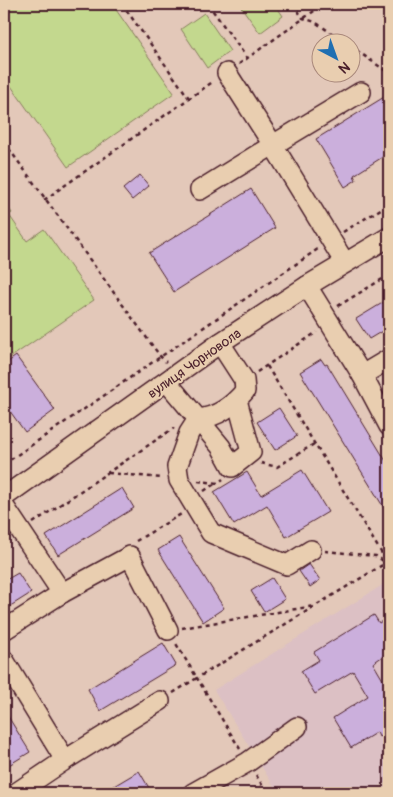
<svg xmlns="http://www.w3.org/2000/svg" width="393" height="797" font-family="Pangolin,sans-serif">
<style>
.built{fill:#dcc0c4}
.green{fill:#c3d88e;stroke:#867c5c}
.building{fill:#cbafdc;stroke:#4a1f2b}
.lines{fill:none;stroke-linecap:round;stroke-linejoin:round}
.minor-casing{stroke:#4a1f2b;stroke-width:22}
.path{stroke:#4a1f2b;stroke-width:2.5;stroke-dasharray:4 4;stroke-linecap:butt}
.minor{stroke:#e9ceb0;stroke-width:19}
.labels{text-anchor:middle;stroke-width:4;stroke-linejoin:round;paint-order:stroke}
.street-label{font-size:14px;fill:#4a1f2b;stroke:#e9ceb0}
</style>
<rect width="100%" height="100%" fill="#e3c8b9"/>
<filter id="ink" filterUnits="userSpaceOnUse"><feTurbulence type="fractalNoise" baseFrequency=".02" numOctaves="2"/><feDisplacementMap in="SourceGraphic" scale="10" xChannelSelector="R" yChannelSelector="G"/><feConvolveMatrix kernelMatrix="1 2 1 2 8 2 1 2 1" color-interpolation-filters="sRGB"/></filter>
<g filter="url(#ink)">
<polygon class="built" points="389,581 389,780 368,793 278,793 214,690"/>
<g class="green">
<polygon points="4,4 112,4 174,93 68,167 4,76"/>
<polygon points="239,4 275,4 283,16 260,33"/>
<polygon points="204,13 230,51 207,68 181,29"/>
<polygon points="4,202 12,213 9,215 27,241 44,229 94,300 4,362"/>
</g>
<g class="building">
<polygon points="389,94 389,153 354,175 356,180 345,187 316,139"/>
<polygon points="140,175 149,186 132,200 123,189"/>
<polygon points="251,189 275,228 174,292 149,253"/>
<polygon points="389,299 389,327 369,339 356,319"/>
<polygon points="16,356 55,410 25,432 4,403 4,365"/>
<polygon points="321,359 325,365 327,364 389,466 389,516 300,372"/>
<polygon points="279,408 297,436 275,450 257,422"/>
<polygon points="302,470 328,512 286,537 267,505 234,525 214,492 247,472 261,495"/>
<polygon points="122,488 134,508 58,555 46,536"/>
<polygon points="179,537 224,608 203,622 158,550"/>
<polygon points="309,564 320,580 310,587 299,571"/>
<polygon points="18,573 31,593 4,610 4,581"/>
<polygon points="272,578 285,599 264,612 251,591"/>
<polygon points="374,615 379,623 389,617 389,652 373,663 389,690 389,707 382,712 389,724 389,730 379,737 377,732 351,748 333,718 368,696 353,671 315,694 301,671 319,660 314,652"/>
<polygon points="163,643 176,665 100,711 88,689"/>
<polygon points="4,710 30,752 4,768"/>
<polygon points="139,771 152,793 102,793"/>
</g>
<g class="lines">
<g class="minor-casing">
<g id="minor">
<polyline points="200,190 273,145 227,73"/>
<polyline points="345,263 273,145 361,92"/>
<polyline points="307,286 362,375 389,426"/>
<path d="M220,343L244,380L245,391C232,406 218,417 198,419L221,447L232,467L251,452L237,400"/>
<polyline points="362,375 389,359"/>
<polyline points="167,382 198,419 189,433 177,467 179,480 211,533 287,565 311,550"/>
<polyline points="4,497 220,343 307,286 389,237"/>
<polyline points="4,506 62,593"/>
<polyline points="4,630 62,593 130,556 168,630"/>
<polyline points="4,660 65,760"/>
<polyline points="16,793 65,760 160,701"/>
<polyline points="193,793 248,762 297,727"/>
</g>
</g>
<g class="path">
<polyline points="122,4 189,98"/>
<polyline points="208,4 247,58"/>
<polyline points="293,4 303,18 315,22 345,42"/>
<polyline points="350,46 389,73"/>
<polyline points="239,64 324,4"/>
<polyline points="4,142 160,356 166,362"/>
<polyline points="44,200 214,81"/>
<polyline points="343,232 389,204"/>
<polyline points="338,306 389,275"/>
<polyline points="267,366 387,562"/>
<polyline points="257,372 317,332"/>
<polyline points="261,463 277,467 314,444"/>
<polyline points="4,464 318,249"/>
<polyline points="108,473 162,478"/>
<polyline points="198,481 218,483 223,479"/>
<polyline points="204,491 216,483"/>
<polyline points="33,523 174,428"/>
<polyline points="136,541 183,513"/>
<polyline points="325,551 376,556 385,562"/>
<polyline points="182,628 314,606"/>
<polyline points="173,693 197,678 175,642"/>
<polyline points="240,749 197,678 389,561"/>
<polyline points="256,775 267,793"/>
<polyline points="386,793 389,792"/>
</g>
<use href="#minor" class="minor"/>
</g>
</g>
<g class="labels">
<g class="street-label">
<text transform="translate(194 363) rotate(-35)" y="5">вулиця Чорновола</text>
</g>
</g>
<rect width="393" height="797" fill="none" stroke="#e9ceb0" stroke-width="20"/>
<rect x="10" y="10" width="373" height="777" fill="none" stroke="#4a1f2b" stroke-width="2" filter="url(#ink)"/>
<g transform="translate(336 58) rotate(139)"><circle r="24" fill="#e9ceb0" stroke="#a9887b"/>
<path d="M0-4L9 19L0 12L-9 19Z" fill="#1f6fb2"/>
<text y="-8" font-size="14" font-weight="bold" text-anchor="middle" fill="#4a1f2b">N</text>
</g>
</svg>
